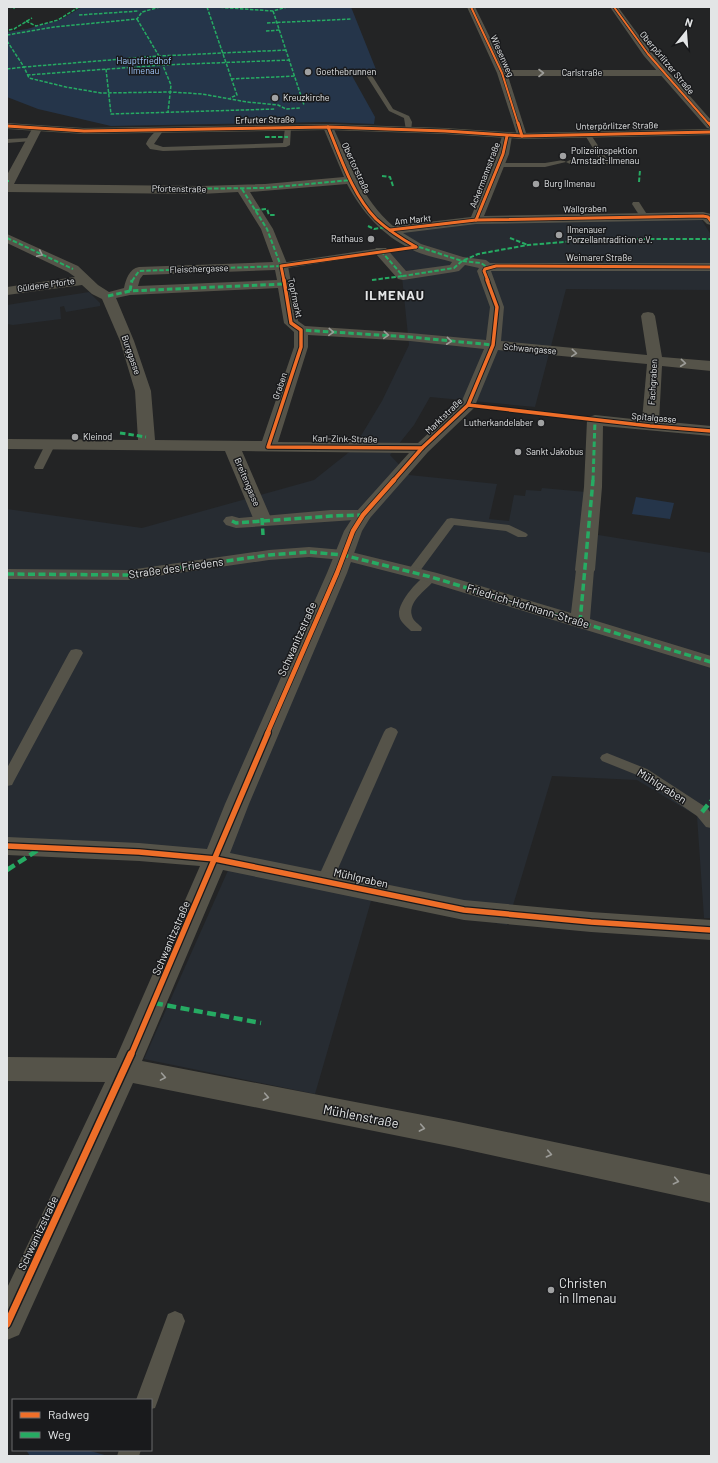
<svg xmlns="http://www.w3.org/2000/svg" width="718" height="1463" font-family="Barlow,sans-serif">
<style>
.built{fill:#272c32}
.green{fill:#25354a}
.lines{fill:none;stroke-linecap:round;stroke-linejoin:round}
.service{fill:#555349;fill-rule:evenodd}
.pedestrian{fill:#555349;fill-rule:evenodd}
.minor{fill:#555349;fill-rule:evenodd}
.tertiary{fill:#555349;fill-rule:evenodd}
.secondary{fill:#575446;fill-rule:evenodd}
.quiet-far4{stroke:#26ab63;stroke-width:1.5;stroke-dasharray:3.5 1.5;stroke-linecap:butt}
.quiet-far3{stroke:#26ab63;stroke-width:2;stroke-dasharray:4.5 2;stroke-linecap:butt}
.quiet-far2{stroke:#26ab63;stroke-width:3;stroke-dasharray:5.5 3;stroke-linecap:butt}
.quiet-far1{stroke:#26ab63;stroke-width:3.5;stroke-dasharray:7 3.5;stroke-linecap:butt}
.quiet{stroke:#26ab63;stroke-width:4.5;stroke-dasharray:9 4.5;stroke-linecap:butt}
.cycleway-far5-casing{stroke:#191a1c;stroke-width:3}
.cycleway-far4-casing{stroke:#191a1c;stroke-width:4.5}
.cycleway-far3-casing{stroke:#191a1c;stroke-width:5.5}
.cycleway-far2-casing{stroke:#191a1c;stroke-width:6}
.cycleway-far1-casing{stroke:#191a1c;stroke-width:8}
.cycleway-casing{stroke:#191a1c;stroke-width:10}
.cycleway-far5{stroke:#ee6e29;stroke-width:2}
.cycleway-far4{stroke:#ee6e29;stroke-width:3}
.cycleway-far3{stroke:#ee6e29;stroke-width:3.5}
.cycleway-far2{stroke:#ee6e29;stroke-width:4.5}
.cycleway-far1{stroke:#ee6e29;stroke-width:5.5}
.cycleway{stroke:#ee6e29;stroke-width:7}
.oneway{stroke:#9c9c98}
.poi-dot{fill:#a0a1a2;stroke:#191a1c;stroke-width:1.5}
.labels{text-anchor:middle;stroke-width:3;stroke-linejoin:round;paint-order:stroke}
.far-street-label{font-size:9px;fill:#e3e5e6;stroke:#191a1c}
.far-park-label{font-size:9px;fill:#a2c9fe;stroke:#191a1c}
.far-poi-label{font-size:9px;fill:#e3e5e6;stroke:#191a1c;text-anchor:start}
.street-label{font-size:11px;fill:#e3e5e6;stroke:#191a1c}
.far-district-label{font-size:13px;font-weight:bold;letter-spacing:1px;fill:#e3e5e6;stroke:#191a1c}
.near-street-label{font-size:13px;fill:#e3e5e6;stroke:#191a1c}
.near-poi-label{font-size:13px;fill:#e3e5e6;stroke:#191a1c;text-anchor:start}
</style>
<rect width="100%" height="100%" fill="#232425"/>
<g class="built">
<polygon points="700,217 711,235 711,290 566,289 535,407 430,397 414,425 390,455 409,475 497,484 489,519 509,521 514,495 525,496 526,490 541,491 542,488 586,492 592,534 711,553 711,918 704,918 697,816 637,780 552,776 507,925 371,901 315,1094 144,1059 234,857 7,838 7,509 142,528 314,480 353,449 382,401 409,345 402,277 375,251 405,246 385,228 479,221"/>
<polygon points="89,292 100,303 100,306 66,312 64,306 60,307 61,319 13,325 7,324 7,305"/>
</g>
<g class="green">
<polygon points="82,7 351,7 377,72 351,74 375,117 374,124 325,122 111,126 38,109 7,97 7,32 27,29 60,20"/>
<polygon points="636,497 674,503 670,519 632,514"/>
<polygon points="26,1450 87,1450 108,1456 30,1456"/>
</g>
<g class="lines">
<g class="service">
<polygon points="367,74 371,74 393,109 409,116 412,122 411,131 406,130 404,118 389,111 366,75"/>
<path d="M288,126L291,128L290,145L286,147L163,151L150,149L146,144C148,138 155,131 160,129L163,131L154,144L163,147L283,143L285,128Z"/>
<polygon points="588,133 591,135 609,162 608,164 570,164 566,162 545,167 499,167 495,165 499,163 545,163 563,160 566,162 570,160 600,160 585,135"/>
<polygon points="30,138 34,140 32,141 7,143 7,139"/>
<polygon points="633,202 639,202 648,216 647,218 641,218 632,204"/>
<polygon points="381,248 384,249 385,251 384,253 281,269 277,266 281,263"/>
<polygon points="50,442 55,445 43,469 35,469 34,467 45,445"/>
<polygon points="451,518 509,525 526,533 528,535 526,537 518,537 506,531 454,525 417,575 409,575 407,572 409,569 447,519"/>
<path d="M431,573L435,574L437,577C430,588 407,600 412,616C413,621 419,624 422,628L421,631H411C406,626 399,621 399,614C398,602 420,576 431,573Z"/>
<polygon points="76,649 81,650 83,653 14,781 12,785 7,786 7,768 69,653 71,650"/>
<polygon points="391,727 396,729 398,732 333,880 331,884 325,886 319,884 317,880 384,732 386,729"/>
<polygon points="607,753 647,769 707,808 711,813 711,828 706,827 697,816 637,775 602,761 600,758 602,755"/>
<polygon points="175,1311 182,1314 185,1321 158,1400 155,1408 151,1409 151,1400 136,1400 168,1314"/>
<polygon points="119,1450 141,1450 139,1456 117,1456"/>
</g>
<g class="pedestrian">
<polygon points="331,510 363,510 369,511 372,515 369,519 236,528 226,525 223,521 226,517 232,516 239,518"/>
<polygon points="309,547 343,550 437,573 571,613 576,570 579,566 585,565 591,566 594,570 590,619 711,656 711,668 425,581 343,560 309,557 269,560 129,580 7,579 7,569 129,570 269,550"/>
</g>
<g class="minor">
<polygon points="467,7 475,7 506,70 663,70 668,73 663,76 508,76 527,136 526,138 518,138 497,73"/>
<path d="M328,124L333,127C350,164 362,199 393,226L471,217L497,154L502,136L507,133L512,136L509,154L484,216L703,212L711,214V225L707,224L703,220L476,224L403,233L421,244L463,257L486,260L490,263H711V271H491L504,307L501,341L647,355L641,316L643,313L648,312L653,313L655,316L662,357L711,361V371L662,366L659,421L711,426V436L603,426L602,487L595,570L592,574L585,576L578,574L575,570L584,487L587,420L589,417L595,415L642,420L647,364L498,350L474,408L428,452L370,518L362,531L347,573L249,804L230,853L464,900L591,912L711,920V940L591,932L464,920L223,870L142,1061L454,1121L711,1175V1203L454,1147L133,1083L19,1335L7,1340V1288L105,1082L7,1081V1057L116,1058L200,866L139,861L7,855V837L139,843L207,849L225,804L327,573L344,531L357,511L409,453L242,451L271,518L268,522L262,523L256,522L253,518L225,451L7,449V439L138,440L135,391L120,341L102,299L92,294L82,285L7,295V287L75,277L68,272L7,243V234L78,266L98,285L109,292L124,288C126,279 129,269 139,267L273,262L261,229L238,192L201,194L7,192V175L32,129L37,126L42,129L14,184L201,186L265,184L344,177L323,127ZM347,184C362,212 382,235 411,249C423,256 439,258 452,262L450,265L406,271L386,248H376L374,251L376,254L398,279L403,280L454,272L459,271L465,265L479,268L477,271L490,307L486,340L410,333L305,326L298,321L288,266L273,229L250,192ZM275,270L277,280L138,286L140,279L143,275ZM278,288L284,323L294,332V347L262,441L155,440L151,391L134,341L116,298L130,295ZM308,335L410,341L484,349L461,403L418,443L278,442L308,347Z"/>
</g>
<polygon class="tertiary" points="610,7 618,7 651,52 711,120 711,129 707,128 644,56"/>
<polygon class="secondary" points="7,123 84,128 328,124 445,128 522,133 711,129 711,135 522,139 445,134 328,130 84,134 7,129"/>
<g class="quiet-far4">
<polyline points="8,7 15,8"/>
<polyline points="207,7 237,95 230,98"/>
<polyline points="215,7 273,11 287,7"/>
<polyline points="273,11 304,105"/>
<polyline points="79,15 139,11"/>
<polyline points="137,19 159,56 171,85 168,112"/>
<polyline points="26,21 36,26 58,20 79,7"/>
<polyline points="267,23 351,19"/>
<polyline points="9,30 14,29 32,18"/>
<polyline points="266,31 280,30"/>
<polyline points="7,35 54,27 137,19 142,12 160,7"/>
<polyline points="7,41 24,67 159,56 286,50"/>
<polyline points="7,69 24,67 29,78 66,87 101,93 171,92 202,94 247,102 278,105 286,109 300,108"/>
<polyline points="106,69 111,114 275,109"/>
<polyline points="27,75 163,65 290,60"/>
<polyline points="231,79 295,76"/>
<polyline points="303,99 318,99 318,101"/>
</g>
<g class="quiet-far3">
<polyline points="265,137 288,137"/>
<polyline points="382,176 390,177 393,186"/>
<polyline points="7,181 9,181"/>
<polyline points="639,182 640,170"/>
<polyline points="162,189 265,188 351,180"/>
<polyline points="242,189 267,229 282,269"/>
<polyline points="255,210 267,209 269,215 275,215"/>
<polyline points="368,226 374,229 386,227"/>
<polyline points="7,238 73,269"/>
<polyline points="510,238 528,245"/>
<polyline points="413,245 462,261 481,263 487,267"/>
<polyline points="381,251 403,276 454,268 462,261 478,254 528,245 600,239 711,239"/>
<polyline points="372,280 403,276"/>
<polyline points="132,281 139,271 281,266"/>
</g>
<g class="quiet-far2">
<polyline points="130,291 132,280"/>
<polyline points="108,296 130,291 283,284"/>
<polyline points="298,328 301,330 410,337 493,345 493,347"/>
<polyline points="120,433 146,437"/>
<polyline points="593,481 595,420"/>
</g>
<g class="quiet-far1">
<polyline points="262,518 263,535"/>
<polyline points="232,521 236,523 331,516 363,515"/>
<polyline points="7,574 129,575 269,555 309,552 343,555 431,577 711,662"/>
<polyline points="580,622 593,480"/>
</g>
<g class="quiet">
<polyline points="702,812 711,801"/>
<polyline points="7,870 41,848"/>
<polyline points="154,1003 261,1023"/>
</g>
<g class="cycleway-far5-casing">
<g id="cycleway-far5">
<polyline points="471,7 502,73 518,124"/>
<polyline points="614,7 648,54 709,124"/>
</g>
</g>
<g class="cycleway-far4-casing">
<g id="cycleway-far4">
<polyline points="518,123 522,136"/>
<polyline points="709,123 711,126"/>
<polyline points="7,126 84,131 328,127 445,131 522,136 711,132"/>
<path d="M328,127C341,158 352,194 376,219C388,230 402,239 416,247"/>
<polyline points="476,220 503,154 507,136"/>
<polyline points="390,230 476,220 703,216 708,217 711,221"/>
<polyline points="284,281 281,266 416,247"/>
<polyline points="488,281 484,271 485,269 496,266 711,267"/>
</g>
</g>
<g class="cycleway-far3-casing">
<g id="cycleway-far3">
<polyline points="284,280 291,323 301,330 301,347 268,447 422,448"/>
<polyline points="468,405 650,426 711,431"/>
<polyline points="393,481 422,448 468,405 493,345 497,307 487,280"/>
</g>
</g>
<g class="cycleway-far2-casing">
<polyline id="cycleway-far2" points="267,734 337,573 353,531 363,515 394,480"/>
</g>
<g class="cycleway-far1-casing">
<g id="cycleway-far1">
<polyline points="7,846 139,852 215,859 464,910 591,922 711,930"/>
<polyline points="131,1055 268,733"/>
</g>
</g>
<g class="cycleway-casing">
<polyline id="cycleway" points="7,1324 131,1054"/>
</g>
<use href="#cycleway-far5" class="cycleway-far5"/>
<use href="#cycleway-far4" class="cycleway-far4"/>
<use href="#cycleway-far3" class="cycleway-far3"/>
<use href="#cycleway-far2" class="cycleway-far2"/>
<use href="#cycleway-far1" class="cycleway-far1"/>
<use href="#cycleway" class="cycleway"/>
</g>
<defs><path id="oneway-chevron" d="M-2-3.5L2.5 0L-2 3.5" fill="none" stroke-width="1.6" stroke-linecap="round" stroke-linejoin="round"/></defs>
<g class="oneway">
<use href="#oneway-chevron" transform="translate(541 73)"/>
<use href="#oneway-chevron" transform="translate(40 254) rotate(25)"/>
<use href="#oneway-chevron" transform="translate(331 332) rotate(3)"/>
<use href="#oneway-chevron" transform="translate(386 335) rotate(4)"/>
<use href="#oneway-chevron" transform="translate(449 341) rotate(6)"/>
<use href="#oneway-chevron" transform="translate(574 353) rotate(5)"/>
<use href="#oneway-chevron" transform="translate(683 363) rotate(6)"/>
<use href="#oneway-chevron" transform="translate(163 1077) rotate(10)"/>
<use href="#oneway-chevron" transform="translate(266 1097) rotate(11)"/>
<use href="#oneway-chevron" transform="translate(422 1128) rotate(11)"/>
<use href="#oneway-chevron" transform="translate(549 1154) rotate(12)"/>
<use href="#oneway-chevron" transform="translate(676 1181) rotate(12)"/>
</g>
<g class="poi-dot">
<circle cx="308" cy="72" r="4"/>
<circle cx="275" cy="98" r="4"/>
<circle cx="563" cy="156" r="4"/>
<circle cx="536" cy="184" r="4"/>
<circle cx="559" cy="235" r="4"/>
<circle cx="371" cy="239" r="4"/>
<circle cx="541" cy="423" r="4"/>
<circle cx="75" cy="437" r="4"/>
<circle cx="518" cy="452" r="4"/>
<circle cx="551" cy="1290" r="4"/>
</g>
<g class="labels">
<g class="far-street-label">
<text transform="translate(502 56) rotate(66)" y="3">Wiesenweg</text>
<text transform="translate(667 63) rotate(50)" y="3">Oberpörlitzer Straße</text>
<text x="582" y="76">Carlstraße</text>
<text transform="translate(265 120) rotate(-1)" y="3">Erfurter Straße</text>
<text transform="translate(617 126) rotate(-1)" y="3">Unterpörlitzer Straße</text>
<text transform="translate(356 168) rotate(65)" y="3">Obertorstraße</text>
<text transform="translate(485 175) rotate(-69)" y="3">Ackermannstraße</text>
<text transform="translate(179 189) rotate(1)" y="3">Pfortenstraße</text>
<text transform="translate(585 209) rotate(-1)" y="3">Wallgraben</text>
<text transform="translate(413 220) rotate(-6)" y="3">Am Markt</text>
<text x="599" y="261">Weimarer Straße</text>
<text transform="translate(199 269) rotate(-2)" y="3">Fleischergasse</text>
<text transform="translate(46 285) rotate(-8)" y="3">Güldene Pforte</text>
<text transform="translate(295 298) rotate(78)" y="3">Topfmarkt</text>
<text transform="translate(530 349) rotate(5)" y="3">Schwangasse</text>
<text transform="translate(131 355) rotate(71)" y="3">Burggasse</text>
<text transform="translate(653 382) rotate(-87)" y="3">Fachgraben</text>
<text transform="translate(280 386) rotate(-71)" y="3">Graben</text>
<text transform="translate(444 416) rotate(-44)" y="3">Marktstraße</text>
<text transform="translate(654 418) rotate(5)" y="3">Spitalgasse</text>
<text transform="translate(345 439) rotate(1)" y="3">Karl-Zink-Straße</text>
<text transform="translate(247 482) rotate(67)" y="3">Breitengasse</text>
</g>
<g class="far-park-label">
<text x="144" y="64">Hauptfriedhof<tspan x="144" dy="10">Ilmenau</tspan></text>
</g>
<g class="far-poi-label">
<text x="316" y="75">Goethebrunnen</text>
<text x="283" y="101">Kreuzkirche</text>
<text x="571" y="154">Polizeiinspektion<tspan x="571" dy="10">Arnstadt-Ilmenau</tspan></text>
<text x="544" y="187">Burg Ilmenau</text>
<text x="567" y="233">Ilmenauer<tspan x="567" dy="10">Porzellantradition e.V.</tspan></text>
<text x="363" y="242" text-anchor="end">Rathaus</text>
<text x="533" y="426" text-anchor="end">Lutherkandelaber</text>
<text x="83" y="440">Kleinod</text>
<text x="526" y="455">Sankt Jakobus</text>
</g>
<g class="street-label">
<text transform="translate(176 568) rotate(-8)" y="4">Straße des Friedens</text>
<text transform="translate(528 606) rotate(17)" y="4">Friedrich-Hofmann-Straße</text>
<text transform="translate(297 639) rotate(-66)" y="4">Schwanitzstraße</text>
<text transform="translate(662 786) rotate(32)" y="4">Mühlgraben</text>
<text transform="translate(361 878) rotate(13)" y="4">Mühlgraben</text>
<text transform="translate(171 938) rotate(-67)" y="4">Schwanitzstraße</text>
<text transform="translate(38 1233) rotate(-65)" y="4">Schwanitzstraße</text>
</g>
<g class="far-district-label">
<text x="395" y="300">ILMENAU</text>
</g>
<g class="near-street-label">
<text transform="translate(361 1116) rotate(11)" y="5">Mühlenstraße</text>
</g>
<g class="near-poi-label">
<text x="559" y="1288">Christen<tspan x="559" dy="15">in Ilmenau</tspan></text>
</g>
</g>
<rect width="718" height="1463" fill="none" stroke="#e3e5e6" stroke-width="16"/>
<rect x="12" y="1399" width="140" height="52" fill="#191a1c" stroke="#6a6b6d"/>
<rect x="20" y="1412" width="20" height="6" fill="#ee6e29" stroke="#6a6b6d"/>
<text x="48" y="1419" font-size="12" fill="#e3e5e6">Radweg</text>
<rect x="20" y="1432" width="20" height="6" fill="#26ab63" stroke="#6a6b6d"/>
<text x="48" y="1439" font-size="12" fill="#e3e5e6">Weg</text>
<g transform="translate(686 32) rotate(17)" stroke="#191a1c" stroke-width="3" paint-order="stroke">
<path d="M0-3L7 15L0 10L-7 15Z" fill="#e3e5e6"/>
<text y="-6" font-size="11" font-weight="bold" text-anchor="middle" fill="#e3e5e6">N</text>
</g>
</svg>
